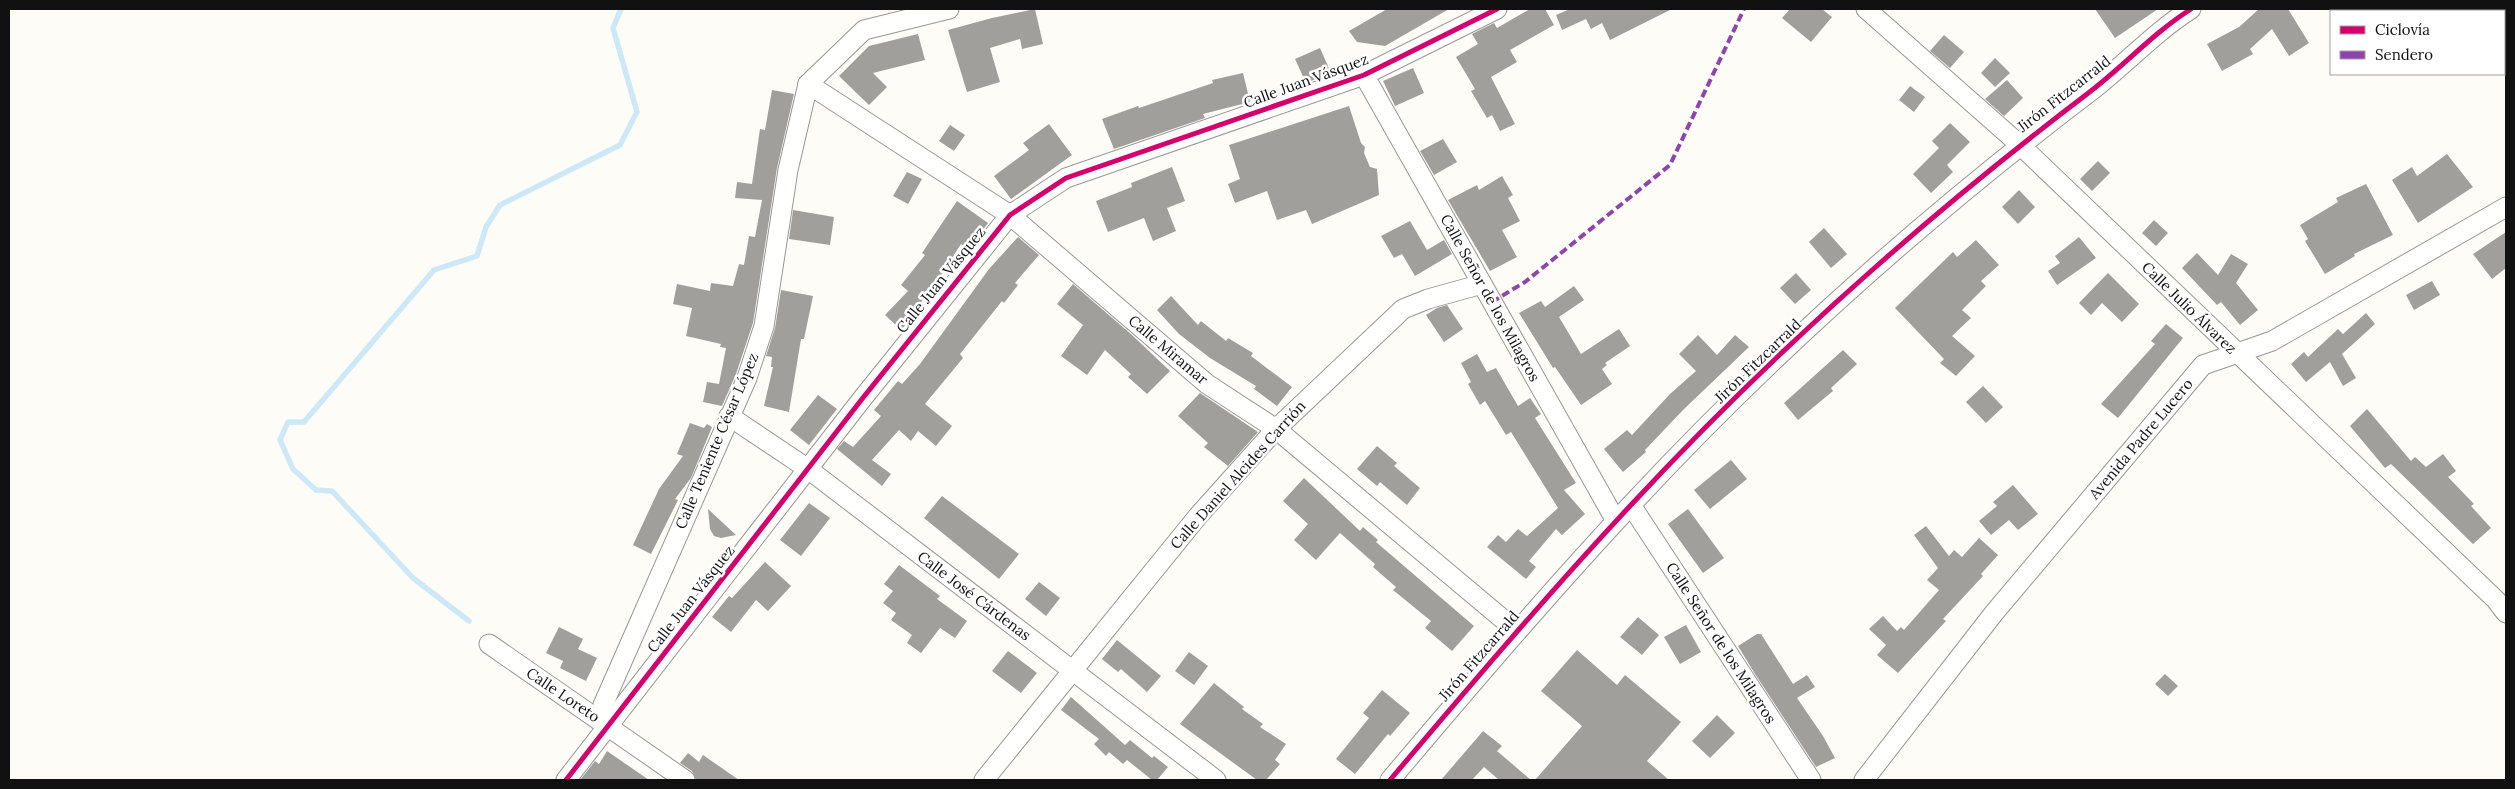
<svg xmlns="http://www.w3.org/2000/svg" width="2515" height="789" font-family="Lora,serif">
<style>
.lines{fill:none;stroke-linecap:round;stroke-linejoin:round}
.stream{stroke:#cde8f7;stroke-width:5.5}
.building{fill:#a19f9c}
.minor-casing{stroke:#979795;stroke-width:21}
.minor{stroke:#fffffe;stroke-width:19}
.quiet{stroke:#8e44ad;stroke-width:4;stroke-dasharray:8 4;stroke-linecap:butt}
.cycleway-casing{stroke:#fff;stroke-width:8}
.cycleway{stroke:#d6006c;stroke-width:5}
.labels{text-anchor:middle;stroke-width:5;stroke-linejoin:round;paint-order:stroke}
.street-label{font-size:15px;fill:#111;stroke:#fff}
</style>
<rect width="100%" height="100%" fill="#fdfcf7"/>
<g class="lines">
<polyline class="stream" points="469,621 413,578 332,491 316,490 293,469 280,440 288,422 304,422 434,270 477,256 486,227 500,205 620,145 637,112 613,28 621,9"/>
</g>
<g class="building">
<polygon points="1035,9 1043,44 1022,49 1020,39 990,48 1000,82 967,92 948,30 992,18"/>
<polygon points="1387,9 1449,9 1385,46 1357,42 1349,31"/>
<polygon points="1530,9 1545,9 1554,25 1510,50 1517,62 1491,77 1515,124 1500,131 1492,115 1487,118 1471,91 1475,89 1456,57 1478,44 1472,34 1494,23 1497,28"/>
<polygon points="1570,9 1672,9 1610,40 1602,23 1591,29 1586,19 1562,30 1556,15"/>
<polygon points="1790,9 1822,9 1832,17 1811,42 1782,18"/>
<polygon points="2095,9 2158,9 2115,38"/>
<polygon points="2259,9 2288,9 2309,43 2289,56 2272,29 2250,49 2253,54 2222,71 2207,44 2239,27"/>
<polygon points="918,34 925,60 873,73 887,87 869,105 839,76 869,46"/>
<polygon points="1944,35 1964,52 1950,68 1930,51"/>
<polygon points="1320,48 1331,73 1306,83 1295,59"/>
<polygon points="1995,58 2010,73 1995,87 1981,73"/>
<polygon points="1413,68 1424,93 1395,106 1383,81"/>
<polygon points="1243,73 1250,102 1203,114 1205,118 1114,149 1102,119 1138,106 1139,108 1213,83 1212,80"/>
<polygon points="2007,80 2023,98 2004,116 1985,99"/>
<polygon points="1910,86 1925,97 1914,112 1899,100"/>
<polygon points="772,90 794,94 777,168 753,323 736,374 722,406 703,402 707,382 719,384 726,348 720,347 721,344 686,336 692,308 673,304 677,284 710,291 711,283 733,286 739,264 744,265 749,236 755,237 762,200 735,198 737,182 752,184 760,129 765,130"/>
<polygon points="1349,106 1361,143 1365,147 1364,153 1370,167 1377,169 1379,195 1312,224 1306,210 1277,220 1267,191 1235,203 1228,184 1240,179 1229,145"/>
<polygon points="1950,123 1970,142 1947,165 1953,172 1931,193 1913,174 1939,148 1932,141"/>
<polygon points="1049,124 1072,155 1011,199 994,176 1029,150 1023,143"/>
<polygon points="950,125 965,135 954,151 939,141"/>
<polygon points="1443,139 1457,162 1434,175 1420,151"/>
<polygon points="2447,154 2473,187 2418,223 2392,180 2412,167 2417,176"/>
<polygon points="2098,161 2110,173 2092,191 2080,179"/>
<polygon points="1172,167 1185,201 1167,208 1176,231 1153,241 1144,218 1108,232 1096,201 1132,187 1131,183"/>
<polygon points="907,172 922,179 908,204 893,196"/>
<polygon points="1502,176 1513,195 1508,198 1520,221 1502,230 1517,257 1490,271 1448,200 1477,185 1479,190"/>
<polygon points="2366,184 2393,235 2354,254 2355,256 2325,274 2305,241 2308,239 2300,225 2338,202 2336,198"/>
<polygon points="2019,190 2035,207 2018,224 2002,207"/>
<polygon points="957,201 988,223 968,250 961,244 935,285 917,307 919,309 901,330 885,315 908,291 901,285 925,255 922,253"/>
<polygon points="793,210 834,217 830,245 789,239"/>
<polygon points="2154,220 2168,233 2156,246 2142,233"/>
<polygon points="1410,221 1427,250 1444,240 1452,254 1415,276 1402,254 1394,258 1381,236"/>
<polygon points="1824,228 1847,254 1831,268 1809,242"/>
<polygon points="2506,232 2506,268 2492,279 2473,254"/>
<polygon points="1018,237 1039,255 1015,283 1018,285 1004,303 1002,301 960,354 963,358 925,404 952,426 936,446 918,431 911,441 899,430 872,460 891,474 882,486 837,449 844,441 853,447 881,416 874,410 898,381 902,384 920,364 989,269"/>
<polygon points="2079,237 2096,258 2057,285 2048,271 2060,263 2055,256"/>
<polygon points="1976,240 1999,265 1981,281 1986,286 1962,310 1971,318 1952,336 1975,356 1956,376 1940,363 1944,359 1895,308 1953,252 1957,257"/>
<polygon points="2197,253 2218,275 2231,254 2248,264 2236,283 2258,310 2240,325 2221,302 2217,305 2182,268"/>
<polygon points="1796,273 1811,290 1795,304 1780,288"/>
<polygon points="2108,273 2139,304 2122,322 2102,303 2091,315 2079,303"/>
<polygon points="2432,281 2440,295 2414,310 2406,295"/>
<polygon points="1073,284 1132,335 1170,371 1147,394 1128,377 1131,374 1105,350 1087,375 1061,356 1083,325 1057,304"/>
<polygon points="1574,286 1584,300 1559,317 1581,354 1619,329 1630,346 1605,363 1607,365 1602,369 1612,384 1581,405 1555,367 1553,368 1519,313 1541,301 1545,307"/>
<polygon points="781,290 813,296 804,339 801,339 789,412 764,406 773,367 771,367 772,357 766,356 775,328"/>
<polygon points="1171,296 1198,325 1201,321 1226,341 1228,338 1253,353 1251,356 1292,387 1277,406 1254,389 1256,386 1210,358 1179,334 1157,310"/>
<polygon points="1447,305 1463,329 1444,342 1426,315 1437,308"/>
<polygon points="2366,313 2375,324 2342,354 2356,378 2343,386 2330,362 2306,382 2291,364 2304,352 2308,357 2338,329 2343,334"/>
<polygon points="2166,324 2183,338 2118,418 2101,404 2155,344 2151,341"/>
<polygon points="1698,335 1717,355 1735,335 1749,347 1683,410 1645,450 1646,452 1623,472 1604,449 1627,430 1632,435 1670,394 1696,371 1679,354"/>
<polygon points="1843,350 1857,364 1831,388 1833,391 1798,420 1784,403"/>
<polygon points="1477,354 1487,372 1496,368 1518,406 1530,398 1541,414 1535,418 1576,483 1564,490 1585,514 1562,535 1556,529 1529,561 1536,567 1526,579 1487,547 1498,535 1506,542 1518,529 1527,536 1558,508 1511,432 1506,435 1485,401 1480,405 1468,384 1471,382 1461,363"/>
<polygon points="1983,386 2003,407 1986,423 1966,402"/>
<polygon points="1200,393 1258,432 1228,466 1204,447 1208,443 1178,416"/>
<polygon points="818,395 837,409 809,445 790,430"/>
<polygon points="2367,409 2411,461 2415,457 2426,467 2443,454 2456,471 2448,477 2474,504 2471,506 2491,528 2473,544 2391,464 2385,468 2350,426"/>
<polygon points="690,423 704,428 707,424 712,427 691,478 675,499 678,500 651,554 633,545 659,489 683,456 677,454"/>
<polygon points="1377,446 1397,463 1394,466 1420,488 1407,505 1380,482 1377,486 1357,469"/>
<polygon points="1731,460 1747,479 1710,509 1694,490"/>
<polygon points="1304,478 1360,531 1363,527 1378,540 1376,542 1474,626 1452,651 1425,628 1431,621 1393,590 1396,587 1373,567 1375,564 1340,533 1316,560 1294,540 1308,524 1283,501"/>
<polygon points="2013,485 2038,514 2018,530 2009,520 1991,535 1979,521 1997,506 1993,502"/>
<polygon points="942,496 1019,554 999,579 924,518"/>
<polygon points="809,503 830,518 801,556 780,540"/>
<polygon points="708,509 736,535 721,538 714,536 710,529"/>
<polygon points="1688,509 1724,558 1703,573 1668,524"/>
<polygon points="1926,526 1949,556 1954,550 1962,557 1979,538 1998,555 1981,574 1983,576 1943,619 1946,621 1898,673 1877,655 1886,645 1869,629 1883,616 1897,631 1901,627 1904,630 1939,590 1927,580 1938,568 1914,535"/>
<polygon points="765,562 791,586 768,611 756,600 731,632 712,617 729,596 732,598"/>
<polygon points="899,565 940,596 937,599 967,621 955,638 940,628 921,653 907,643 912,635 891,620 896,613 883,603 893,591 884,584"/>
<polygon points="1039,582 1060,598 1046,616 1025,599"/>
<polygon points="1638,617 1659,635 1642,655 1620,637"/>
<polygon points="1686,625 1701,652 1680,664 1664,637"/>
<polygon points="559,627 583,639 578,649 597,658 586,681 560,668 563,661 546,653"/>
<polygon points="1757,634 1761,634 1793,684 1807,675 1815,687 1797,698 1823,736 1835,758 1816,767 1755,674 1738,646"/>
<polygon points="1117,640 1161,676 1147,692 1121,669 1118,672 1102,659"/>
<polygon points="1577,650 1617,685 1625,675 1681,722 1647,761 1669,780 1535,780 1582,726 1541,691"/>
<polygon points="1008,651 1037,673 1021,693 992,671"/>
<polygon points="1189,652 1208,666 1194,685 1175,671"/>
<polygon points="2165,674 2178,686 2168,696 2155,684"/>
<polygon points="1214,683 1244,707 1242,709 1263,724 1260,727 1286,744 1275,760 1280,764 1266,780 1257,780 1180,724"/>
<polygon points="1382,690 1410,713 1390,736 1388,734 1355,774 1336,759 1369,718 1363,713"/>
<polygon points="1071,697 1125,745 1130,740 1152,758 1154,756 1168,767 1157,780 1152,780 1127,760 1123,764 1109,752 1106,756 1094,744 1099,739 1061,710"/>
<polygon points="1717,715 1735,733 1710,758 1692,741"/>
<polygon points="1483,731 1502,746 1497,751 1531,780 1499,780 1484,767 1472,780 1441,780"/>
<polygon points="607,751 649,780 580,780 595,761 599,764"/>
<polygon points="688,753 699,762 703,755 739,780 696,780 692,771 680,763"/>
</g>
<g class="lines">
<g class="minor-casing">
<g id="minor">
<polyline points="1866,9 2019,144 2496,600 2506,613"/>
<polyline points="1364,75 1616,521"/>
<polyline points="808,84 1010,215 1207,384 1276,429 1517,631"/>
<polyline points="808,84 864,30 949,9"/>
<polyline points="729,416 808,469 1216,780"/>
<polyline points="1631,505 1811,780"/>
<polyline points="489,644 685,780"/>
<polyline points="608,726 603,705 747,378 764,326 788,170 808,84"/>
<polyline points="566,780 862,399 1010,215 1066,178 1364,75 1497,9"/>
<polyline points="984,780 1198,516 1276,429 1403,309 1428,299 1482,284"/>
<path d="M1390,780C1468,688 1547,595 1630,506C1769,356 1924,218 2087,94C2123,67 2153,33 2191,9"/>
<polyline points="1864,780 1994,613 2203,365 2272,341 2506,207"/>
</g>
</g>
<use href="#minor" class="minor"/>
<polyline class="quiet" points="1492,302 1525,282 1670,165 1744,9"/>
<g class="cycleway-casing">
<g id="cycleway">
<polyline points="566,780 862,399 1010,215 1066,178 1364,75 1497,9"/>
<path d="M1390,780C1468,688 1547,595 1630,506C1769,356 1924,218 2087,94C2123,67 2153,33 2191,9"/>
</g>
</g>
<use href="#cycleway" class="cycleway"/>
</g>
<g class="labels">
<g class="street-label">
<text transform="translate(1306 81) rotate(-20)" y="5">Calle Juan Vásquez</text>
<text transform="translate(2064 94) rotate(-38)" y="5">Jirón Fitzcarrald</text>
<text transform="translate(941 280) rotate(-51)" y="5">Calle Juan Vásquez</text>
<text transform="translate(1490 298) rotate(61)" y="5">Calle Señor de los Milagros</text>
<text transform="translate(2189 308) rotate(44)" y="5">Calle Julio Álvarez</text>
<text transform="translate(1168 350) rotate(40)" y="5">Calle Miramar</text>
<text transform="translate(1758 361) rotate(-44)" y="5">Jirón Fitzcarrald</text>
<text transform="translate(2141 439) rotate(-50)" y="5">Avenida Padre Lucero</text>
<text transform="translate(717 441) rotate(-67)" y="5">Calle Teniente César López</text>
<text transform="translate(1238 475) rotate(-48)" y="5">Calle Daniel Alcides Carrión</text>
<text transform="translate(974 596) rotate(37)" y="5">Calle José Cárdenas</text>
<text transform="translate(691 599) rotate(-52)" y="5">Calle Juan Vásquez</text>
<text transform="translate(1721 643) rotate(57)" y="5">Calle Señor de los Milagros</text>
<text transform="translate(1479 656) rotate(-49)" y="5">Jirón Fitzcarrald</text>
<text transform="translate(563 695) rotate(34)" y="5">Calle Loreto</text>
</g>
</g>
<rect width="2515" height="789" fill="none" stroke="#111111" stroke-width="20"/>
<rect x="2330" y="10" width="175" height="65" fill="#ffffff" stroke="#a0a0a0"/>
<rect x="2340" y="26" width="25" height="8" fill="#d6006c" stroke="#a0a0a0"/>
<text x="2375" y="35" font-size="15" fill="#111111">Ciclovía</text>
<rect x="2340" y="51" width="25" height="8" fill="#8e44ad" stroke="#a0a0a0"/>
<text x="2375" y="60" font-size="15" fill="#111111">Sendero</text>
</svg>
